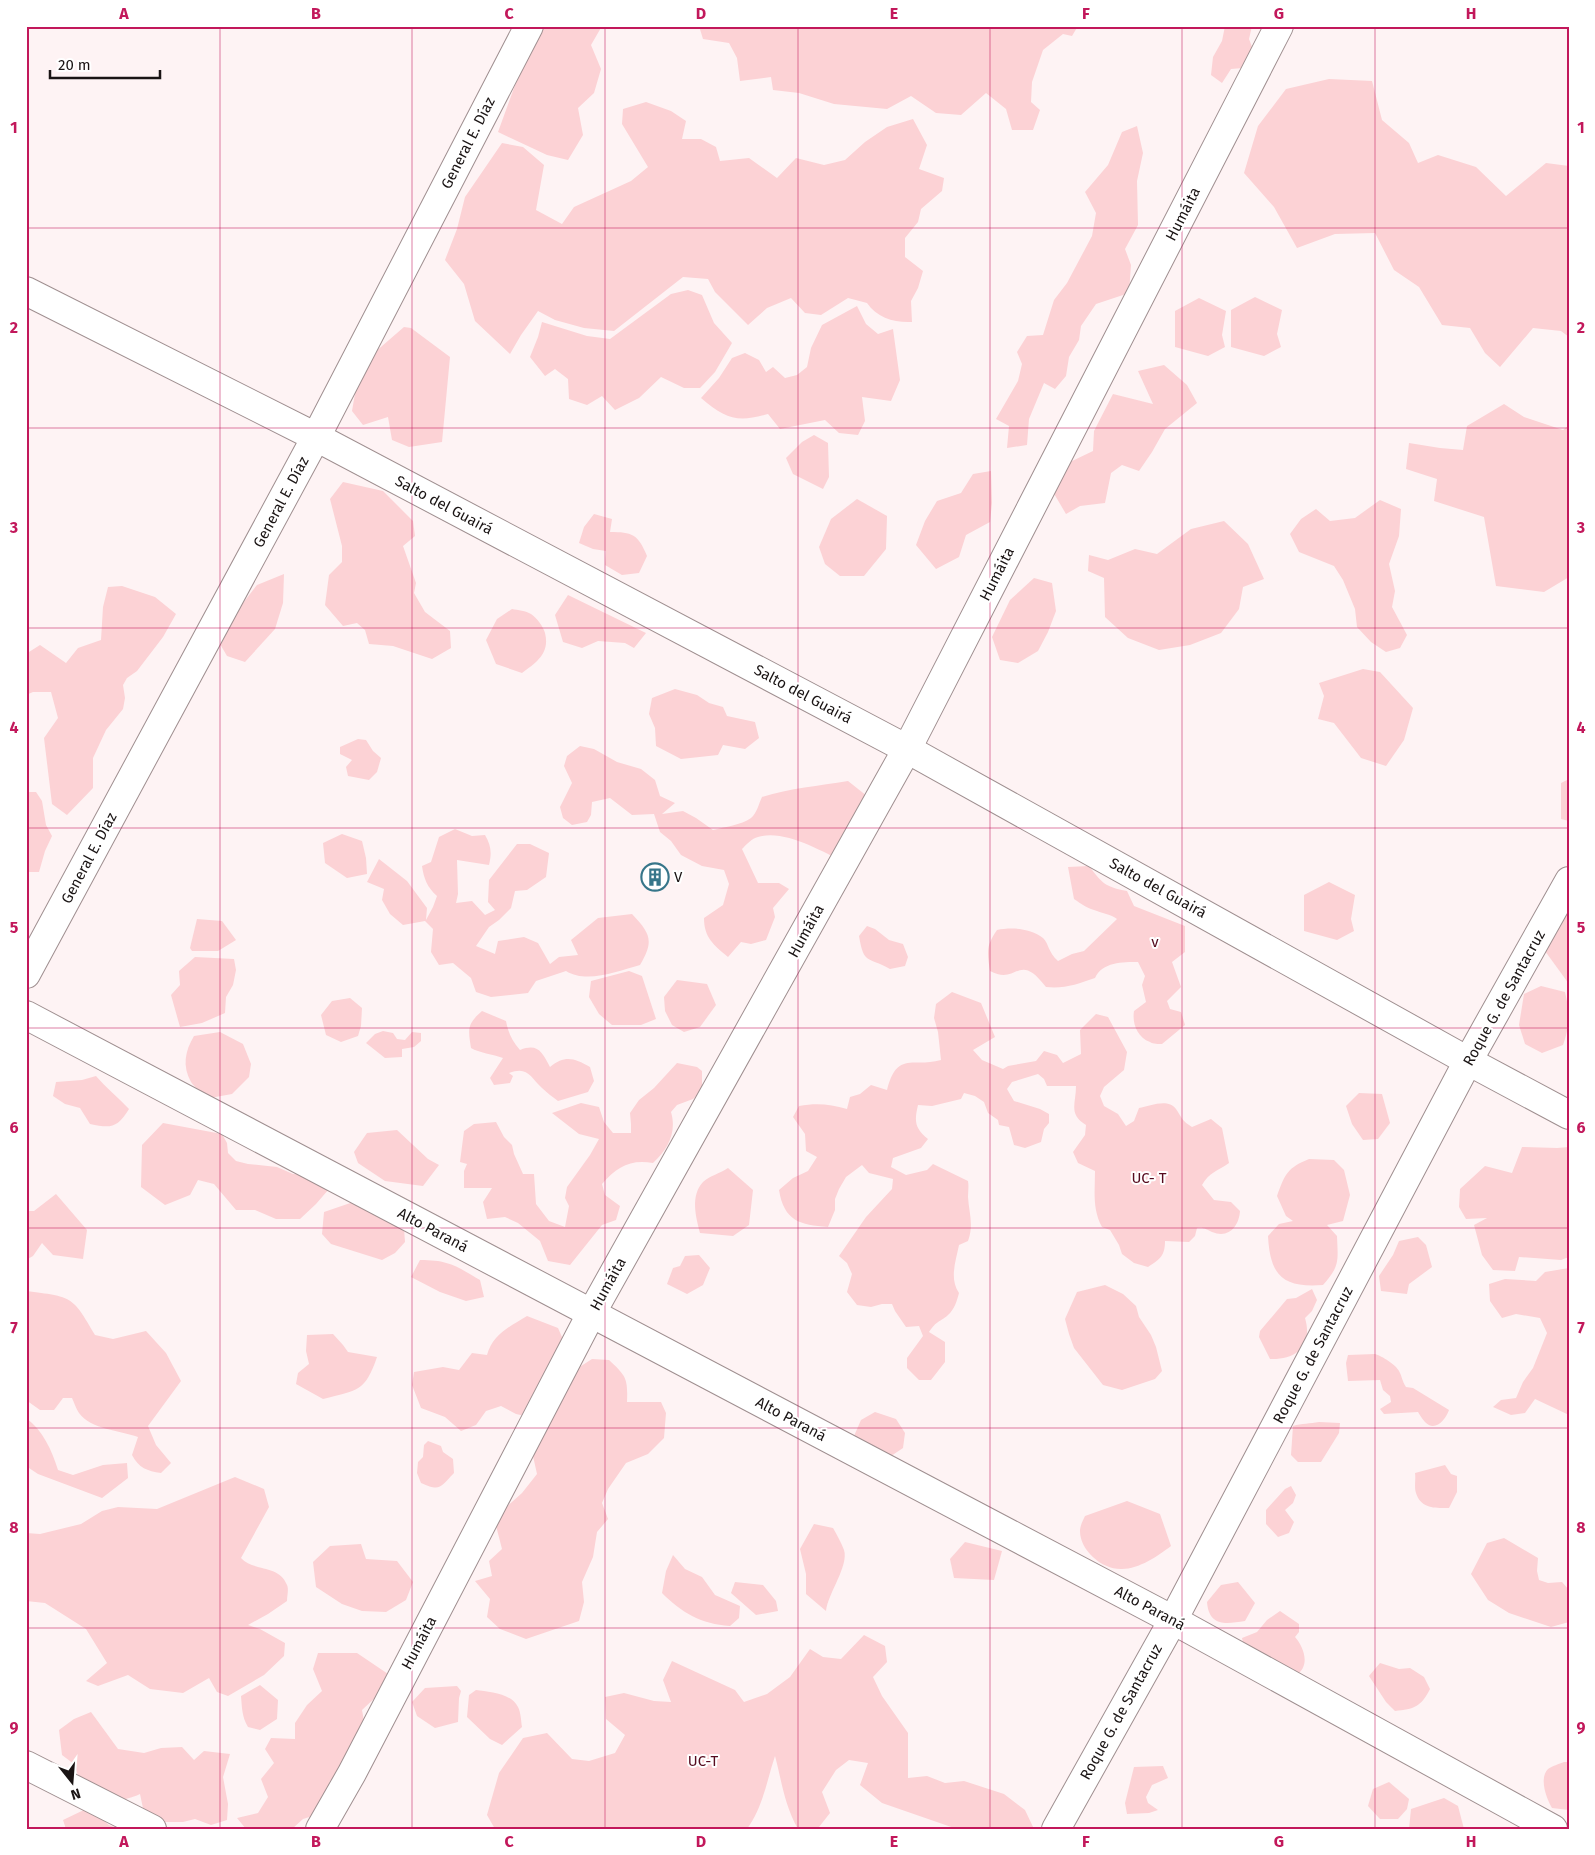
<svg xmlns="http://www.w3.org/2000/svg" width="1595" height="1855" font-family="'Fira Sans',sans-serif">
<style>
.green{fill:#fcd2d5}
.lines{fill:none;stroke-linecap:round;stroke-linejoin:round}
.street-casing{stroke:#9f8f90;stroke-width:30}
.street{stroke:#fff;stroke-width:28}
.grid{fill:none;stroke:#c2185b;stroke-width:1;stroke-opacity:0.55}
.labels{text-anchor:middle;stroke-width:4;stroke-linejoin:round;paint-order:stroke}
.street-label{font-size:15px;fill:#1a1414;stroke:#fff}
.poi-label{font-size:15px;fill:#1a1414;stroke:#fff;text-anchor:start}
.park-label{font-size:15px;fill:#560c1f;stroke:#fff}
.neatline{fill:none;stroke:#c2185b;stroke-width:2}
.grid-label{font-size:16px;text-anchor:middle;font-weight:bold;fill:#c2185b}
</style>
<rect width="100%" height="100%" fill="#fef3f4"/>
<g class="green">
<polygon points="546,26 602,26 591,45 601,69 594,93 578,108 583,135 568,160 547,155 498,132 527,52"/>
<polygon points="699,26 1078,26 1072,36 1063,34 1043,50 1032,82 1031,102 1040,110 1033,130 1012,130 1006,109 986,93 961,115 936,113 911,96 887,109 834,104 799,93 773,90 771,77 740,81 737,58 729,43 703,39"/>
<polygon points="1225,26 1252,26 1249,39 1254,52 1243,68 1231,69 1222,83 1211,75 1213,57 1222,41"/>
<polygon points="1329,79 1372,81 1382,120 1409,143 1418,163 1438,155 1476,167 1506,196 1546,163 1569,166 1569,337 1561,331 1533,328 1500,367 1485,353 1470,328 1442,325 1419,287 1394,270 1375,233 1335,234 1297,248 1274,207 1244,173 1258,126 1286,89"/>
<path d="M646,102L671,111L686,121L682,139H701L716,147L720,161L749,158L777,178L796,158L824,165L845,160L865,142L887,127L913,119L927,145L919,169L944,178L942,191L921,209L918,222L905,238V257L923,271L918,288L911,301L912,322C895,323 877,318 867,303L848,298L821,315L805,313L791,298L767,308L748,325L715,292L708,279L683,277L614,331L584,328L555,320L538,311L521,335L510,354L475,321L464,284L445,260L457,229L465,197L502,143L523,147L544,165L536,210L562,224L574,207L631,181L648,167L622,124L623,109Z"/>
<polygon points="1137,126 1143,153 1137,181 1138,225 1125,249 1131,265 1129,293 1096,304 1081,326 1079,340 1069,357 1066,376 1055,389 1044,383 1029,419 1027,445 1007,448 1009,426 996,419 1018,381 1022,364 1017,352 1027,336 1043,335 1054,300 1067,283 1092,236 1096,213 1085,192 1108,165 1122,132"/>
<polygon points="688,290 702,295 714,323 732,343 715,372 700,388 684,388 661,377 639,398 615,410 602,396 587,405 569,399 568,379 555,369 545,376 530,357 538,337 542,322 587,336 610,339 671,294"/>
<polygon points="1255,297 1282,310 1277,334 1281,347 1264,356 1231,347 1231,310"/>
<polygon points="1199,298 1226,311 1222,335 1225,347 1208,356 1175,347 1175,311"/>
<path d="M857,306L866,324L878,334L893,329L900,380L891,401L862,397L865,421L858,435L839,433L825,420L780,429L768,414C737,423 726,419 701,398L719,378L732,358L745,353L759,360L766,372L773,367L785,378L797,375L807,367L811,348L822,325Z"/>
<polygon points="404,327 411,328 450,357 442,442 409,447 392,440 388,417 363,425 352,411 356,388 374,353"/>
<polygon points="1164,365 1187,385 1197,403 1165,429 1152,452 1139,471 1122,465 1111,473 1105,503 1080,506 1066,514 1043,475 1093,451 1094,431 1113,394 1153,404 1138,371"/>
<polygon points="1504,404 1524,417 1563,430 1569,425 1569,577 1544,592 1496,586 1484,517 1434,501 1437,479 1406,469 1409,443 1440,448 1463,450 1467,426"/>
<polygon points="814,435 828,443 829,477 823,489 793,474 786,458 802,442"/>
<polygon points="991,471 992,503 990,522 966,535 959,557 936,569 916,545 925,521 937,501 961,493 973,474"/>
<polygon points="343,482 383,491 413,521 415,536 403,546 416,583 414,593 425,612 450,631 451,648 432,659 393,646 369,644 365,630 357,623 343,626 325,605 329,575 342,562 342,546 330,499"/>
<polygon points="857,499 887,516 886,549 864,576 840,576 825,564 819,547 831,519"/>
<polygon points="1380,500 1401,509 1399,536 1389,564 1395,591 1392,607 1407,635 1400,648 1386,652 1371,642 1357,627 1355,609 1343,580 1334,566 1299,552 1290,534 1301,519 1316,509 1330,521 1355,518"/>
<path d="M594,514L612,519L610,532C632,532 638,534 647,556L639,573L622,575L605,565L606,551L593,549L579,543L584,527Z"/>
<polygon points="1224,521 1248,544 1264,579 1243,587 1239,609 1221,633 1190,645 1159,650 1128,638 1105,617 1104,578 1088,571 1089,555 1108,560 1135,549 1157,554 1191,529"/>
<polygon points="284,574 283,603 275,629 245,662 227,656 220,644 243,603 257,585"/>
<polygon points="1034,578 1052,583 1056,611 1048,632 1038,651 1018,663 1000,660 992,637 1010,600"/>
<polygon points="122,586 155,597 176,614 163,637 137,671 127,678 123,685 125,698 123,709 106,730 93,758 93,788 67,815 52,804 44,738 58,718 51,692 33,692 26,695 26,660 29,652 40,645 66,663 78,648 101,640 103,607 108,587"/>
<polygon points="568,595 646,633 634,648 625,643 598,641 582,648 563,642 555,615"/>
<path d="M512,609C518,610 526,611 531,614C537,618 543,626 545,633C550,653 537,662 522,673L496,664L486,640L497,619Z"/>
<polygon points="1363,669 1380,672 1413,708 1404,740 1386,766 1361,758 1334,723 1318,719 1324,696 1319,683"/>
<polygon points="675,689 697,695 709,703 723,707 727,716 755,722 759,738 745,749 723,745 718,755 681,759 656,746 655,728 649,714 652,698"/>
<polygon points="358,739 366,740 373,751 381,758 377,772 369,780 348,776 346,767 352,760 340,754 340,747"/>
<path d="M580,746L594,749L617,762L641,769L655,780L660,796L675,803L662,814L683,811L696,818L713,830C725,827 741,825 751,818C757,813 759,803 762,797C790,788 819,786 848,781L877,804L844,862C821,851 784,829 758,837C752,838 746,845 742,849L758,883H779L789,889L773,908L775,917L766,940L751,944L741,942L728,957C714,945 704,938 704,918L723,905L729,884L724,870L702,866L681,855L671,841L660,832L654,814L632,815L610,798L592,802L591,815L587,822L572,825L563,818L560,807L572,783L564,766L567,756Z"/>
<polygon points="1569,779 1569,821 1561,819 1561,783"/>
<polygon points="26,792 36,792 42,801 46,825 52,836 45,851 39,872 26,872"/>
<path d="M455,829L472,836L485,835C491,845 492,853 489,865L457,860L458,894L456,903L472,901L485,915L495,910L488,902L489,880L517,844H530L549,853L546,877L527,890L515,891L511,908L499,920L489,927L476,946L495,954L498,941L524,937L538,943L550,964L559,957L578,955L571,940L598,918L632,914C651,934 654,941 640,965C618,971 587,984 566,971L536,981L528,993L491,997L476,992L471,978L453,963L439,965L431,952L433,929L425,921L403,925L390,914L382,900L384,889L367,882L379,859L407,881L427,908L426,920L433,907L437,896C427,887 424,879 422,866L431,862L439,837Z"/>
<polygon points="342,834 362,841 366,858 367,874 347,878 325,863 323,843"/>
<path d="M1089,866C1102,883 1105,887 1127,891L1134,906L1185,926V952L1172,962L1181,987L1167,1001L1170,1009L1181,1012L1185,1025L1162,1044C1159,1044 1153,1044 1150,1042C1137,1037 1132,1023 1134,1011L1146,1002L1142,985L1145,976L1138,962C1123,962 1102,962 1095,978C1078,984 1064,989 1046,987C1018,950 1018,986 990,971C987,951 986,946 997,930C1011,927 1031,928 1043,938C1049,944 1048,952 1058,961L1072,954L1084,951L1117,919C1110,914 1104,914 1097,911C1089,909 1081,904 1074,899L1068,867Z"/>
<polygon points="1329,882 1355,895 1351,919 1354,931 1337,940 1304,931 1304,895"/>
<polygon points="1569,914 1569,984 1545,951 1563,915"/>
<polygon points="197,919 222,921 236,940 218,951 192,951 190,948"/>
<path d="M867,926L875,929L889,940L903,944L908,957L905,966L890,969C867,956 864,965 859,936Z"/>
<polygon points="195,957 234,959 236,970 233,985 226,997 225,1013 202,1023 180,1027 171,995 180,985 179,971"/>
<polygon points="629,971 642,976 656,1019 641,1025 612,1025 599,1014 589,997 591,981"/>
<polygon points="677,980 707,984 716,1005 700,1027 684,1032 672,1025 665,1011 664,997"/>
<path d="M1541,986L1565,992C1570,1013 1570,1025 1563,1045L1542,1053L1525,1044L1519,1025L1524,994Z"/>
<path d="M952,992L981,1003L995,1037L973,1050L982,1060L1003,1069L1008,1066L1036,1061L1044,1051L1057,1055L1063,1063L1081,1054L1080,1030L1096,1014L1108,1017L1127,1052L1124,1070L1104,1087L1100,1096L1104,1106L1118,1114L1126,1126L1134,1121L1139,1108C1150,1106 1168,1098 1176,1109C1182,1118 1182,1121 1192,1127L1211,1119L1222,1128L1229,1163C1218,1171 1209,1172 1202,1185L1214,1200L1231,1202L1240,1211C1239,1226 1229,1239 1212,1232C1207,1230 1204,1227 1197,1228L1195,1236L1189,1242L1165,1241C1165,1256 1160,1259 1148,1267L1134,1263L1122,1254L1119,1245L1110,1230L1102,1227C1092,1209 1095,1190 1095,1171L1078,1163L1073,1152L1085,1135L1086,1125C1068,1114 1076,1104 1076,1086H1047L1044,1079L1038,1074L1012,1082L1007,1089L1014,1101L1040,1109L1049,1114V1123L1044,1129L1041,1142L1025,1148L1014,1145L1009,1127L999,1125L998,1120L988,1113L984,1102L975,1096L964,1093L961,1099L932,1106L918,1105C914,1122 915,1128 928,1139L921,1148L893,1158L891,1167L906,1175L927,1170L933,1164L968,1181C969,1187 968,1192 968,1197C969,1213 974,1225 968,1241L959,1245C956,1260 949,1279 959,1293C957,1301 954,1310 948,1315C939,1323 937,1320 929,1332L945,1342V1362L931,1380H919L907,1368V1358L923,1336L919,1326L906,1327L895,1311L892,1304H882L871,1307L857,1305L847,1292L852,1274L847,1263L839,1256L866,1217L892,1189L893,1179L869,1173L862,1165L846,1177L839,1189L835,1199V1210L828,1227C800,1225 784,1221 779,1190L793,1178L808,1171L817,1157L806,1151L805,1134L793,1117L799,1106C816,1103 830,1104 847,1109L850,1097L860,1094L871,1085L887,1090C897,1050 914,1068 941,1060L938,1032L934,1018L936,1004Z"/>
<polygon points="350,998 362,1008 361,1026 358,1036 341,1042 326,1035 321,1015 332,1001"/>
<path d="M482,1011L506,1021C508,1032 512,1041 520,1050C538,1043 542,1052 550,1067C565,1055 574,1058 590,1067L594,1081L588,1092L558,1101C553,1097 547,1093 542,1088C530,1077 528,1066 509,1073L513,1076L510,1083L494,1085L490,1078L503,1058C493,1054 479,1053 471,1048C468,1029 467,1024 482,1011Z"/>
<polygon points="383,1031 393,1033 397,1039 405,1040 412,1032 421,1033 421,1041 414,1047 402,1049 402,1057 385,1058 366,1043 375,1034"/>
<path d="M220,1032L243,1044L251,1064L249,1077L232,1094L210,1098C204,1094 195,1088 191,1082C182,1066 185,1051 194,1036Z"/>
<path d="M677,1063L697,1067L702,1071V1091L693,1099L677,1105L671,1112C677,1132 668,1149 653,1163C630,1159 617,1167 602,1184L605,1195L620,1206L616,1220L602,1225L570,1265L548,1261L540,1241L518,1223L505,1217L487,1219L483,1202L492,1188H464V1171L467,1164L460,1162L464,1131L474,1124L496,1122L504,1137L512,1145L514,1154L523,1174H534L536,1204L549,1221L565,1227L569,1206L565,1198L567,1187L590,1155L599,1139L579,1134L552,1113L581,1103L599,1107L604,1122L613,1133H631V1124L630,1113L639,1100L654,1088Z"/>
<path d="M96,1076C106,1088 118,1097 129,1109C117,1129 110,1128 90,1124L80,1108L65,1104L53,1096L56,1082L82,1080Z"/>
<polygon points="1359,1093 1382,1094 1390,1123 1378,1139 1363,1140 1352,1124 1346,1106"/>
<polygon points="163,1123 222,1134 227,1143 228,1153 236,1161 248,1164 277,1167 293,1174 309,1175 329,1189 316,1204 300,1219 276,1219 255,1210 236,1210 214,1184 198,1180 190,1195 165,1205 141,1187 142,1145"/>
<polygon points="397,1130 428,1159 439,1165 423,1186 385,1181 358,1163 354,1152 367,1133"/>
<polygon points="1522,1147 1557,1148 1569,1147 1569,1257 1561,1260 1519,1257 1515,1271 1493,1270 1482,1255 1474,1225 1487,1218 1466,1219 1459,1207 1460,1189 1485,1166 1512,1173"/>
<path d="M1309,1159L1334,1160L1344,1170L1350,1195L1343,1221L1327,1225L1337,1236C1338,1261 1340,1266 1323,1285C1283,1288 1270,1276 1268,1236L1279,1224L1293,1221L1286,1216L1277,1196C1285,1174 1287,1168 1309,1159Z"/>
<path d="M728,1168L753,1190L749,1225L733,1236L700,1233C696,1217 690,1196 703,1182C709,1176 721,1173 728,1168Z"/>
<polygon points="56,1194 87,1230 83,1259 53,1255 42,1243 33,1256 26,1260 26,1211 34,1211"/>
<polygon points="365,1198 404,1228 405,1242 395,1253 382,1260 331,1244 322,1234 324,1212"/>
<polygon points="1418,1237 1426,1245 1432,1267 1409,1284 1407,1294 1381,1291 1379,1276 1393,1255 1399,1241"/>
<polygon points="699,1255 710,1268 703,1285 687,1294 667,1284 673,1268 680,1266 685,1256"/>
<path d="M420,1260C449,1260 456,1266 480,1280L484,1297L466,1301L440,1292L411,1277Z"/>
<polygon points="1569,1268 1569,1415 1535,1399 1525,1413 1511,1415 1493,1407 1501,1400 1516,1398 1523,1382 1533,1368 1547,1333 1540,1318 1516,1314 1502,1318 1490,1301 1489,1284 1505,1279 1536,1281 1545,1272"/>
<polygon points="1105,1285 1123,1294 1136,1306 1139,1317 1151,1335 1156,1347 1162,1371 1155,1379 1122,1390 1103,1385 1074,1348 1069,1334 1065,1319 1077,1292"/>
<path d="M1312,1289L1317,1300L1312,1311L1305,1318C1313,1345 1297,1360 1270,1359L1259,1337L1260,1331L1287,1299L1296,1298Z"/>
<path d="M26,1291C72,1297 72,1295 95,1335L113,1339L146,1331L166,1353L181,1381L148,1426L156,1445L171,1463L161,1473C147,1471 139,1468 132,1455L138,1437C119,1430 92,1430 79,1413C76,1409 74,1402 72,1398H63L54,1410H40L26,1400Z"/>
<path d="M527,1316L558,1328L569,1353L525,1416L516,1414L501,1406L486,1411L476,1425L461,1431L445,1417L421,1408L412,1385L414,1372L443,1367L459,1370L472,1353L487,1355C493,1334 509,1327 527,1316Z"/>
<path d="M333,1334L343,1345L348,1352L377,1357C365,1392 358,1390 323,1399L296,1384L298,1373L309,1364L306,1351L307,1335Z"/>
<path d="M1375,1354C1382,1356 1396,1365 1399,1371C1402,1376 1402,1381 1406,1387L1413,1388L1449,1410C1446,1419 1435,1433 1425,1422C1422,1419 1420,1415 1418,1412L1384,1414L1380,1409L1391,1402L1390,1396L1383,1390L1380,1380L1348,1381L1346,1363L1348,1355Z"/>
<path d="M592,1359L609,1360C626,1376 628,1378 627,1402H661L666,1413L664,1438L648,1454L626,1463L608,1489L602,1503L608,1519L597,1532L593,1557L582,1582L584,1602L579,1621L526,1639L500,1629L487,1617L490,1599L475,1581L492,1576L489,1561L502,1549L494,1518L522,1493L537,1474L531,1447L564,1377Z"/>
<polygon points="875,1412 896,1419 905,1433 903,1448 888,1458 867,1455 854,1436 861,1420"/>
<path d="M26,1418C43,1430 52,1451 58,1470L73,1475L103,1465L127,1463L128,1478L102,1498L38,1474L26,1466Z"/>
<path d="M1319,1422L1340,1423L1339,1433L1321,1462H1298L1291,1455L1293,1426C1302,1423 1310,1424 1319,1422Z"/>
<path d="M428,1441L441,1446L443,1452L453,1459L454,1473C440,1487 441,1492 421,1483L417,1473L418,1462L423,1457L424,1445Z"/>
<path d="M1445,1465L1451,1474L1457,1476V1492L1449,1508C1435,1508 1421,1509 1416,1493C1414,1487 1416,1479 1415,1473Z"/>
<path d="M235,1477L264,1489L269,1507L241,1558C254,1572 279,1564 287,1585C289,1589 287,1596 287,1601L268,1614L248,1625L260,1629L285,1643L284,1656L264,1675L228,1696L217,1692L209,1678L183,1693L150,1689L128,1675L98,1686L86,1681L107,1663L86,1629L45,1603L26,1601V1533L40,1534L81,1524L102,1511L118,1507L157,1509Z"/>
<polygon points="1291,1486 1296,1495 1293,1503 1285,1510 1294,1522 1289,1533 1278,1537 1266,1524 1266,1510 1285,1489"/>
<path d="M1127,1501L1160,1514L1171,1546C1158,1556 1139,1569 1122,1569C1103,1570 1080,1551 1080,1531C1080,1526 1083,1520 1085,1516Z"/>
<path d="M814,1524L833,1528C837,1535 841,1542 844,1550C849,1566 828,1593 826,1611L806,1594V1574L800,1549Z"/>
<polygon points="1504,1538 1538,1558 1537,1571 1539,1580 1548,1583 1562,1582 1569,1590 1569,1622 1551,1627 1509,1613 1488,1600 1471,1574 1487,1543"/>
<polygon points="965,1542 1002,1551 994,1580 954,1578 950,1559"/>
<polygon points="361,1544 366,1559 397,1561 413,1582 406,1600 386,1612 362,1611 342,1604 316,1587 313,1562 330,1546"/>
<path d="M673,1555L685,1569L702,1577L715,1595L740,1606L739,1618L730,1626C701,1624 682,1613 662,1593L666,1571Z"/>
<polygon points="735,1582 763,1585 776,1601 778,1611 756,1615 731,1593"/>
<path d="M1238,1582L1255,1603L1245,1621C1226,1624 1209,1627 1207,1602L1221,1585Z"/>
<path d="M1280,1611L1299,1624V1632L1295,1637C1303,1646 1310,1663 1299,1673C1295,1678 1283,1680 1277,1682L1244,1647L1242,1638L1257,1632L1267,1620Z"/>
<path d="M864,1635L885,1646L887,1662L873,1677L882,1696L908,1733V1778L927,1776L945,1783L964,1781L1004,1794L1025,1810L1034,1829H957L882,1803L860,1785L868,1763L849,1760L836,1770L822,1792L830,1813L819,1827L798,1829C784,1804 782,1782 775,1756C767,1780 763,1807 747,1829H495L487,1815L499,1773L523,1738L547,1733L572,1759L589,1761L615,1753L625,1735L606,1719L605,1697L624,1693L654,1701L671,1702L663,1680L672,1661L735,1690L744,1702L767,1694L790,1677L810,1649L823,1657L841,1659Z"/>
<polygon points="318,1653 357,1653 391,1676 378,1695 362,1710 364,1721 352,1773 330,1781 319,1814 303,1819 292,1829 246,1829 237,1818 258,1813 268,1797 261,1779 274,1763 265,1749 271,1738 295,1739 295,1723 307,1705 322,1691 313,1669"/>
<path d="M1380,1663L1399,1669L1410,1668L1424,1677L1430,1689C1421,1707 1414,1709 1395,1711L1386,1702L1369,1676Z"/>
<path d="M260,1685L278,1700L277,1719L260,1730L248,1727C242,1717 242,1708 241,1696Z"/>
<polygon points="457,1686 461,1691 459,1698 458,1722 435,1728 417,1716 412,1702 425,1688"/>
<path d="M476,1690C489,1692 511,1693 518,1707C521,1713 521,1721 522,1727L502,1745L490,1739L467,1717L469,1695Z"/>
<path d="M91,1712L118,1749L144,1753L161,1748L182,1747L194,1760L204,1751L230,1754L223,1777L228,1804L227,1820L211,1825L195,1819L183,1822H165L144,1813L140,1794C114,1806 104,1797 81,1784L74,1764L62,1755L59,1730L74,1719Z"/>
<path d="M1564,1762H1569V1810L1552,1808C1546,1798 1539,1778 1548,1769C1552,1766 1559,1764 1564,1762Z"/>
<polygon points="1163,1766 1168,1778 1152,1785 1146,1797 1148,1803 1158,1810 1149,1813 1127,1814 1125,1803 1134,1767"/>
<polygon points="1389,1782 1409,1799 1407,1809 1398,1819 1380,1819 1368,1806 1373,1789"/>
<polygon points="1444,1798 1458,1806 1464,1829 1409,1829 1411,1809"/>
<polygon points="88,1808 109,1825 119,1829 66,1829 63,1820"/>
</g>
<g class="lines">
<g class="street-casing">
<g id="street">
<polyline points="26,291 316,437 907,749 1468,1061 1569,1115"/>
<polyline points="26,974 316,437 529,26"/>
<polyline points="26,1015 1173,1620 1553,1829"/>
<polyline points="26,1765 152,1829"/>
<polyline points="320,1829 352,1773 591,1314 907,749 1279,26"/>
<polyline points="1056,1829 1173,1620 1468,1061 1569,881"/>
</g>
</g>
<use href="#street" class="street"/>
</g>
<path class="grid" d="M220,26V1829M412,26V1829M605,26V1829M798,26V1829M990,26V1829M1182,26V1829M1375,26V1829M26,228H1569M26,428H1569M26,628H1569M26,828H1569M26,1028H1569M26,1228H1569M26,1428H1569M26,1628H1569"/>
<defs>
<g id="building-ring" transform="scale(1.4375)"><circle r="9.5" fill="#fff" stroke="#37768a" stroke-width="1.5"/><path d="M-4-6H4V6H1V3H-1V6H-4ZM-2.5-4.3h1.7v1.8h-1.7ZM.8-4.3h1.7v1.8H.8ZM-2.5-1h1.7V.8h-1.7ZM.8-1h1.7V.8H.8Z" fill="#37768a"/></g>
</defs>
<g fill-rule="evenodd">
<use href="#building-ring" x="655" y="877"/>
</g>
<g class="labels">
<g class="street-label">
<text transform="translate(468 143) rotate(-63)" y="5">General E. Díaz</text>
<text transform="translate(1183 214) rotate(-63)" y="5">Humáita</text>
<text transform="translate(281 502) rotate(-62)" y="5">General E. Díaz</text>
<text transform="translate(444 505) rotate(28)" y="5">Salto del Guairá</text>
<text transform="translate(997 574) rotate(-63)" y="5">Humáita</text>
<text transform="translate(803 694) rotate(28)" y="5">Salto del Guairá</text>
<text transform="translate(89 858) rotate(-62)" y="5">General E. Díaz</text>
<text transform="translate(1158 888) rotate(29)" y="5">Salto del Guairá</text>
<text transform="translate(806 931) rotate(-61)" y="5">Humáita</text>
<text transform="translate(1504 998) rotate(-61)" y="5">Roque G. de Santacruz</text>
<text transform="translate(433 1230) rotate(28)" y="5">Alto Paraná</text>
<text transform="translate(608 1284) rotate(-61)" y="5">Humáita</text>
<text transform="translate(1313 1355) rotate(-62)" y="5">Roque G. de Santacruz</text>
<text transform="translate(791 1419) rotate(28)" y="5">Alto Paraná</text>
<text transform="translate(1150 1608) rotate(28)" y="5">Alto Paraná</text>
<text transform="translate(419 1643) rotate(-62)" y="5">Humáita</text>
<text transform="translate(1121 1712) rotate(-61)" y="5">Roque G. de Santacruz</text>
</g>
<g class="poi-label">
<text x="674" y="882">V</text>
</g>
<g class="park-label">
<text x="1155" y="947">v</text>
<text x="1149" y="1183">UC- T</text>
<text x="703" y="1766">UC-T</text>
</g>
</g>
<rect width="1595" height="1855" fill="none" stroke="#ffffff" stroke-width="55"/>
<g transform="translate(72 1782) rotate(163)" stroke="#ffffff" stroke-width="4" paint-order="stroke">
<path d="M0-4L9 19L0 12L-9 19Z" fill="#1a1414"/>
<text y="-8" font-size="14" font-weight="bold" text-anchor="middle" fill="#1a1414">N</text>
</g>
<path d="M50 70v8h110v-8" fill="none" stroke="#1a1414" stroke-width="2.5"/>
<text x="58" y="70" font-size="15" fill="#1a1414" stroke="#ffffff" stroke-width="4" paint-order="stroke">20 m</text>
<rect x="28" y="28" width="1540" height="1800" class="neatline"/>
<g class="grid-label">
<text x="124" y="19">A</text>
<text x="316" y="19">B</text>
<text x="509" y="19">C</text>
<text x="701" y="19">D</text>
<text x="894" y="19">E</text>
<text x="1086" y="19">F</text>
<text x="1279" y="19">G</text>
<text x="1471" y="19">H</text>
<text x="14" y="133">1</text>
<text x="1581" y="133">1</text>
<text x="14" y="333">2</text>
<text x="1581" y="333">2</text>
<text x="14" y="533">3</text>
<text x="1581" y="533">3</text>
<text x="14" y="733">4</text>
<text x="1581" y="733">4</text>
<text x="14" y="933">5</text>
<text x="1581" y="933">5</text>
<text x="14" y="1133">6</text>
<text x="1581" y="1133">6</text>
<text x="14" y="1333">7</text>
<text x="1581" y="1333">7</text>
<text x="14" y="1533">8</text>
<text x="1581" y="1533">8</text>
<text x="14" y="1733">9</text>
<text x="1581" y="1733">9</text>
<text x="124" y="1847">A</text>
<text x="316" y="1847">B</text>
<text x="509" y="1847">C</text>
<text x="701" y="1847">D</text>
<text x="894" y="1847">E</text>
<text x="1086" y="1847">F</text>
<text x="1279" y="1847">G</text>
<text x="1471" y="1847">H</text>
</g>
</svg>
